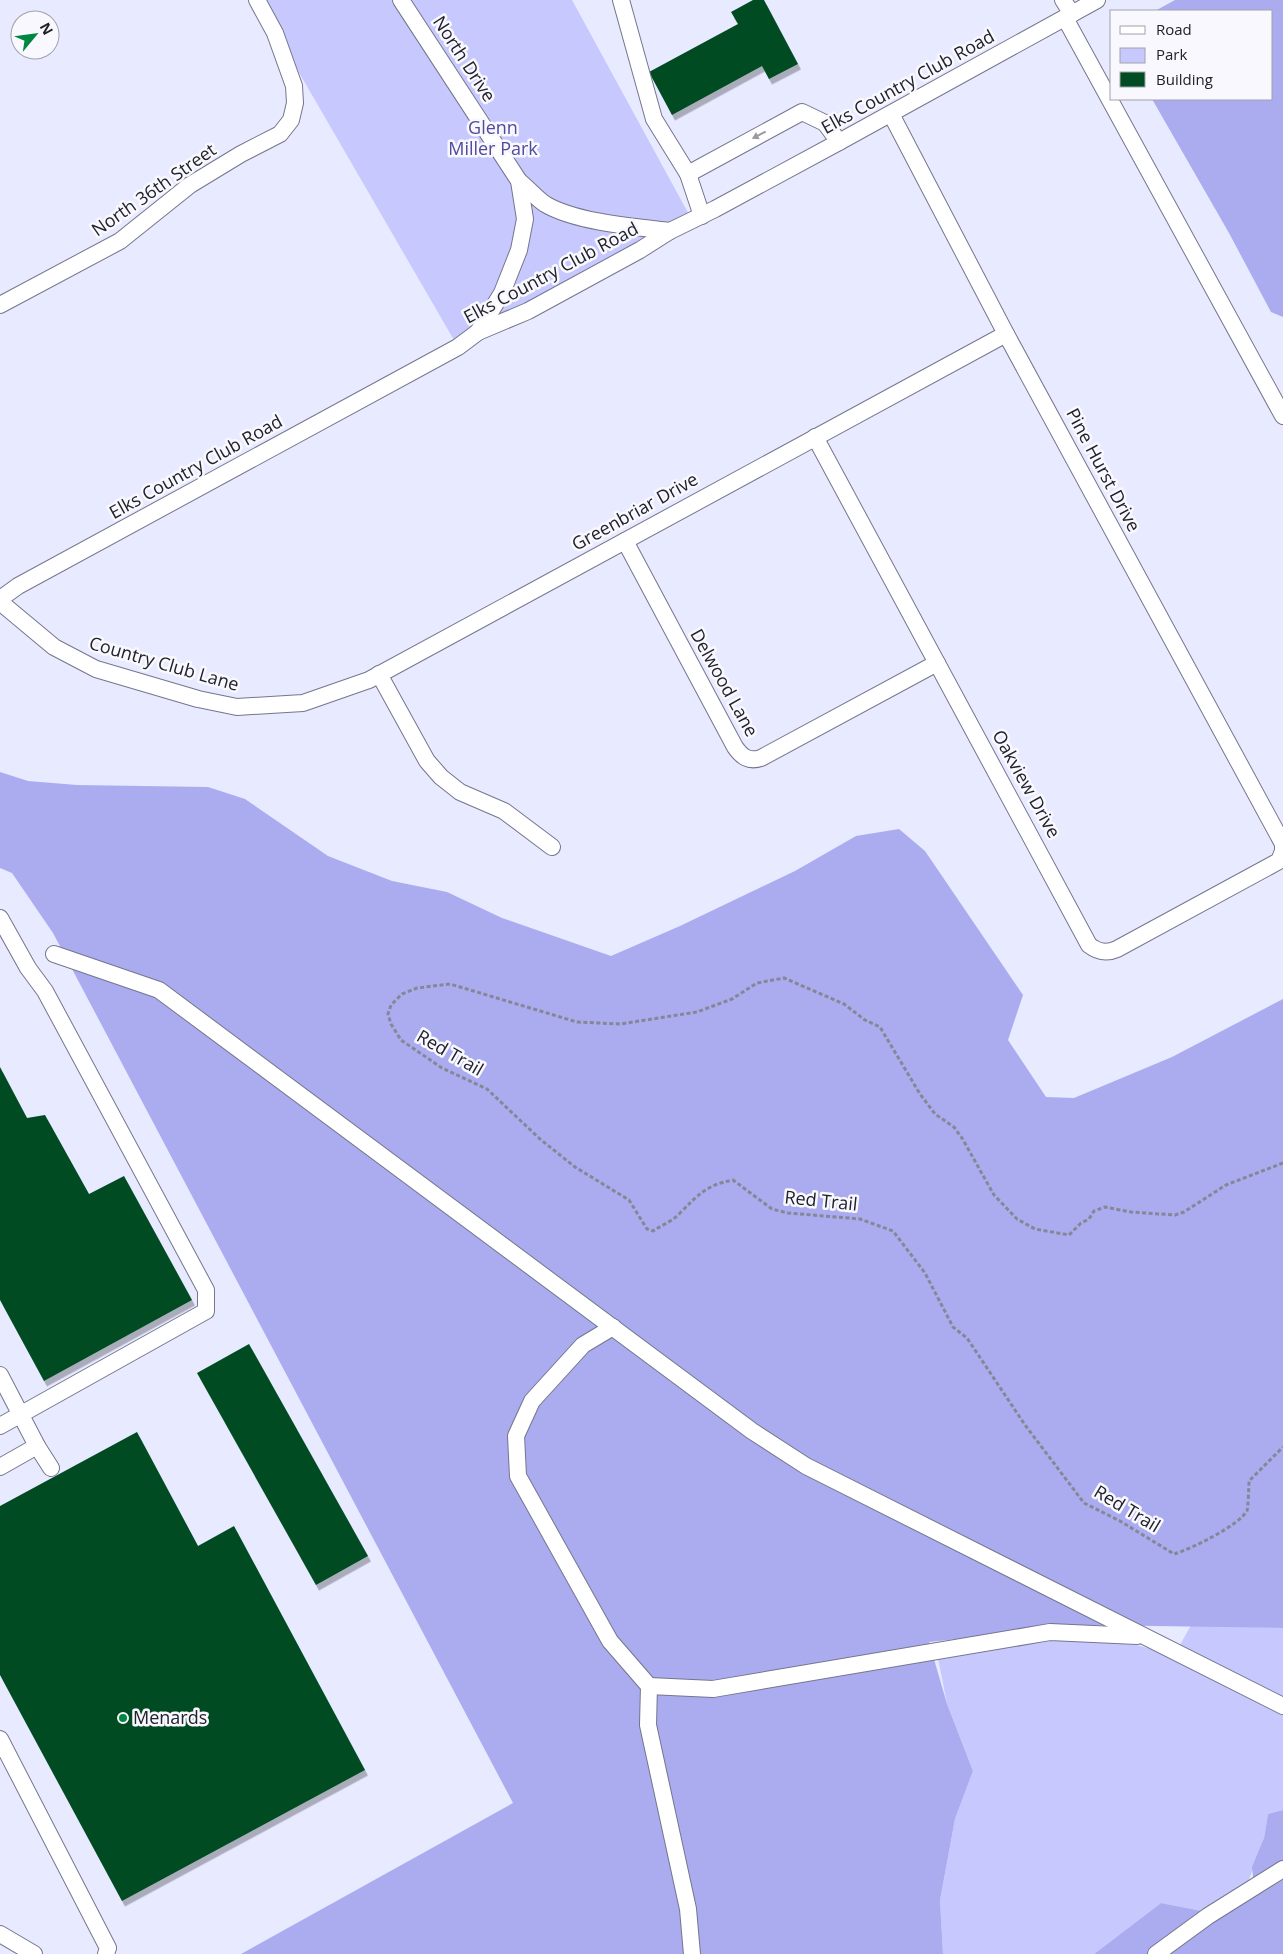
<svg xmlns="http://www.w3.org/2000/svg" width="1283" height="1954" font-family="'Open Sans',sans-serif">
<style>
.green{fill:#c7c9fe}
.forest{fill:#aaacef}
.building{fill:#014c22;filter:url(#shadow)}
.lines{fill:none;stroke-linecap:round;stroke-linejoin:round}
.minor-casing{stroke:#75768d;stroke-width:18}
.path{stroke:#868796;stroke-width:3;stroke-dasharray:4 2.5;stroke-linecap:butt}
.minor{stroke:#fff;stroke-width:16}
.oneway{fill:#9b9b9f}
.poi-dot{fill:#018641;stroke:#f8f8fe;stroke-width:2}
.labels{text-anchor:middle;stroke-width:5;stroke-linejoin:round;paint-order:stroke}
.street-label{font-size:18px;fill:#21212a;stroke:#f8f8fe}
.park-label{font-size:18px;fill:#504b9b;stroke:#f8f8fe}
.poi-label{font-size:18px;fill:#21212a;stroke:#f8f8fe;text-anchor:start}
</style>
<defs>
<filter id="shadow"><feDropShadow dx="3" dy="5.5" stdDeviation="0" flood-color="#0004"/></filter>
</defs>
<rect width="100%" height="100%" fill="#e8eaff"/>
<g class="green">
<polygon points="257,0 572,0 692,220 458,347"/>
<polygon points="1191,1625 1283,1628 1283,1810 1268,1814 1264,1838 1249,1880 1208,1912 1161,1903 1094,1954 943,1954 940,1900 955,1819 973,1771 947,1704 938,1658 1055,1639 1137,1645 1174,1656"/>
</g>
<g class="forest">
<polygon points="1175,0 1283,0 1283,317 1271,312 1229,233 1152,99 1272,99 1272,11 1155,11"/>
<polygon points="0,772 28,781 77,785 208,787 245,799 328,856 392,881 447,892 502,918 611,956 680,926 795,871 856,836 899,829 925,851 1023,995 1008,1040 1046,1097 1074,1098 1172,1057 1283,999 1283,1628 1088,1625 929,1642 947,1704 973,1771 955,1819 940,1900 943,1954 241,1954 513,1803 53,933 12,873 0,868"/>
<polygon points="1283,1810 1283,1954 1094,1954 1161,1903 1223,1915 1255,1896 1252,1867 1264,1838 1268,1814"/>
</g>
<g class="building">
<polygon points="753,0 764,0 798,64 769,79 762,66 672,115 649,72 738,24 731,12"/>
<polygon points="0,1067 27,1118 45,1115 89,1194 124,1176 192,1300 44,1381 0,1300"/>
<polygon points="249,1344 368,1556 316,1585 197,1373"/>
<polygon points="137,1432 198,1546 234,1526 365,1770 122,1901 0,1675 0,1506"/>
</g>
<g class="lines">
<g class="minor-casing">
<g id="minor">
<polyline points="401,0 519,181 525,219 519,250 502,293 478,332"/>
<polyline points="621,0 654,119 688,174 702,216"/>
<polyline points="1063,0 1072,14"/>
<polyline points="1065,18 1283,416"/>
<polyline points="688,174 802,112 825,123 839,142"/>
<path d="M519,181C528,188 536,198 545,204C575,222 634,227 670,231"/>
<polyline points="0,305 120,241 190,185 241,154 280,134 291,120 295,103 294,86 275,33 257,0"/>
<path d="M815,437L1089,945C1098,952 1106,954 1117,949L1279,861L1283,851V844L1006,334L891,114"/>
<path d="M625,541L735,747C742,757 749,762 761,758L937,663"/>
<polyline points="0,599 18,586 458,347 478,332 528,311 640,250 670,231 715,209 839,142 1097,0"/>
<polyline points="0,602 54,647 96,669 198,699 237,707 303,703 369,680 1006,334"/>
<polyline points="379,674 427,761 441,777 460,792 504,811 552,847"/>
<polyline points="0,918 28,968 45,991 206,1290 206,1311 0,1426"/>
<polyline points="54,954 159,990 752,1431 806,1466 1283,1706"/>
<polyline points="613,1327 583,1345 532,1401 516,1436 518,1476 610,1641 649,1686 648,1725 688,1909 692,1954"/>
<polyline points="0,1375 37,1446 51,1468"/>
<polyline points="0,1467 37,1446"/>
<polyline points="649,1686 713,1689 1050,1632 1137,1636"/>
<polyline points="0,1739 108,1948 106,1954"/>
<polyline points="0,1934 34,1954"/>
<polyline points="1156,1954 1208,1916 1283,1869"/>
</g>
</g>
<path class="path" d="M1283,1163L1226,1185L1184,1212L1175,1215L1131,1212L1105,1207L1094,1211L1089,1219L1081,1223L1069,1235L1035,1229L1017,1219L994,1195L962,1138L954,1127L935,1114L920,1094L880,1027L865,1020L844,1004L784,978L757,983L732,999L697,1012L620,1024L577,1022L450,984L417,988L402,994L391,1005L388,1014L391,1024L401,1040L442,1068L487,1089L540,1139L575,1167L629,1200L647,1229L653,1231C662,1225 673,1221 680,1213C698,1195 706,1185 733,1180L772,1209L788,1213L860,1219L893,1231L925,1273L953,1327L967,1338L1025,1425L1084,1503L1120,1521L1174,1554C1191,1549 1238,1526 1247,1511C1248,1509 1249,1485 1249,1481L1283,1447"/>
<use href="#minor" class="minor"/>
</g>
<defs><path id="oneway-solid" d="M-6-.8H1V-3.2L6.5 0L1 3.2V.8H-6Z" transform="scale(1.25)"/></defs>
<use class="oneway" href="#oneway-solid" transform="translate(759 135) rotate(153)"/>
<circle class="poi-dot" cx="123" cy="1718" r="5"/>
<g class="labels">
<g class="street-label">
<text transform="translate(464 59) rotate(57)" y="6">North Drive</text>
<text transform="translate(908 82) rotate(-29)" y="6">Elks Country Club Road</text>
<text transform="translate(154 190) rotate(-35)" y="6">North 36th Street</text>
<text transform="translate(551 273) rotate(-28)" y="6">Elks Country Club Road</text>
<text transform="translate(196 467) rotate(-29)" y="6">Elks Country Club Road</text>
<text transform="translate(1103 470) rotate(62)" y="6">Pine Hurst Drive</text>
<text transform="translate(635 512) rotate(-29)" y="6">Greenbriar Drive</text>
<text transform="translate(164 664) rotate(16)" y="6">Country Club Lane</text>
<text transform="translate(724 683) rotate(61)" y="6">Delwood Lane</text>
<text transform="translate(1026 784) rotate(61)" y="6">Oakview Drive</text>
<text transform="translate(450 1053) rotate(30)" y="6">Red Trail</text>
<text transform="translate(821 1201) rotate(6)" y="6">Red Trail</text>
<text transform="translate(1127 1509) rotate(31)" y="6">Red Trail</text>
</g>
<g class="park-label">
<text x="493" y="134">Glenn<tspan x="493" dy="21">Miller Park</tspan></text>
</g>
<g class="poi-label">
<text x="133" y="1724">Menards</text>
</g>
</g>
<rect x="1110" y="10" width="162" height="90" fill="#f8f8fe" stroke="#a2a2a9"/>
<rect x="1120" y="26" width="25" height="8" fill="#ffffff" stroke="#a2a2a9"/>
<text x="1156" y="35" font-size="15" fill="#21212a">Road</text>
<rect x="1120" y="48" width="25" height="15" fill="#c7c9fe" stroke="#a2a2a9"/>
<text x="1156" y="60" font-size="15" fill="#21212a">Park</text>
<rect x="1120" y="72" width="25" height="15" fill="#014c22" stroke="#a2a2a9"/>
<text x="1156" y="85" font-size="15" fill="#21212a">Building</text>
<g transform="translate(35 35) rotate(61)"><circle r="24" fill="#f8f8fe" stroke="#a2a2a9"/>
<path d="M0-4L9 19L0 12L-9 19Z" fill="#018641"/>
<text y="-8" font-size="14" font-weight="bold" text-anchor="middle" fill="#21212a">N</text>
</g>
</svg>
